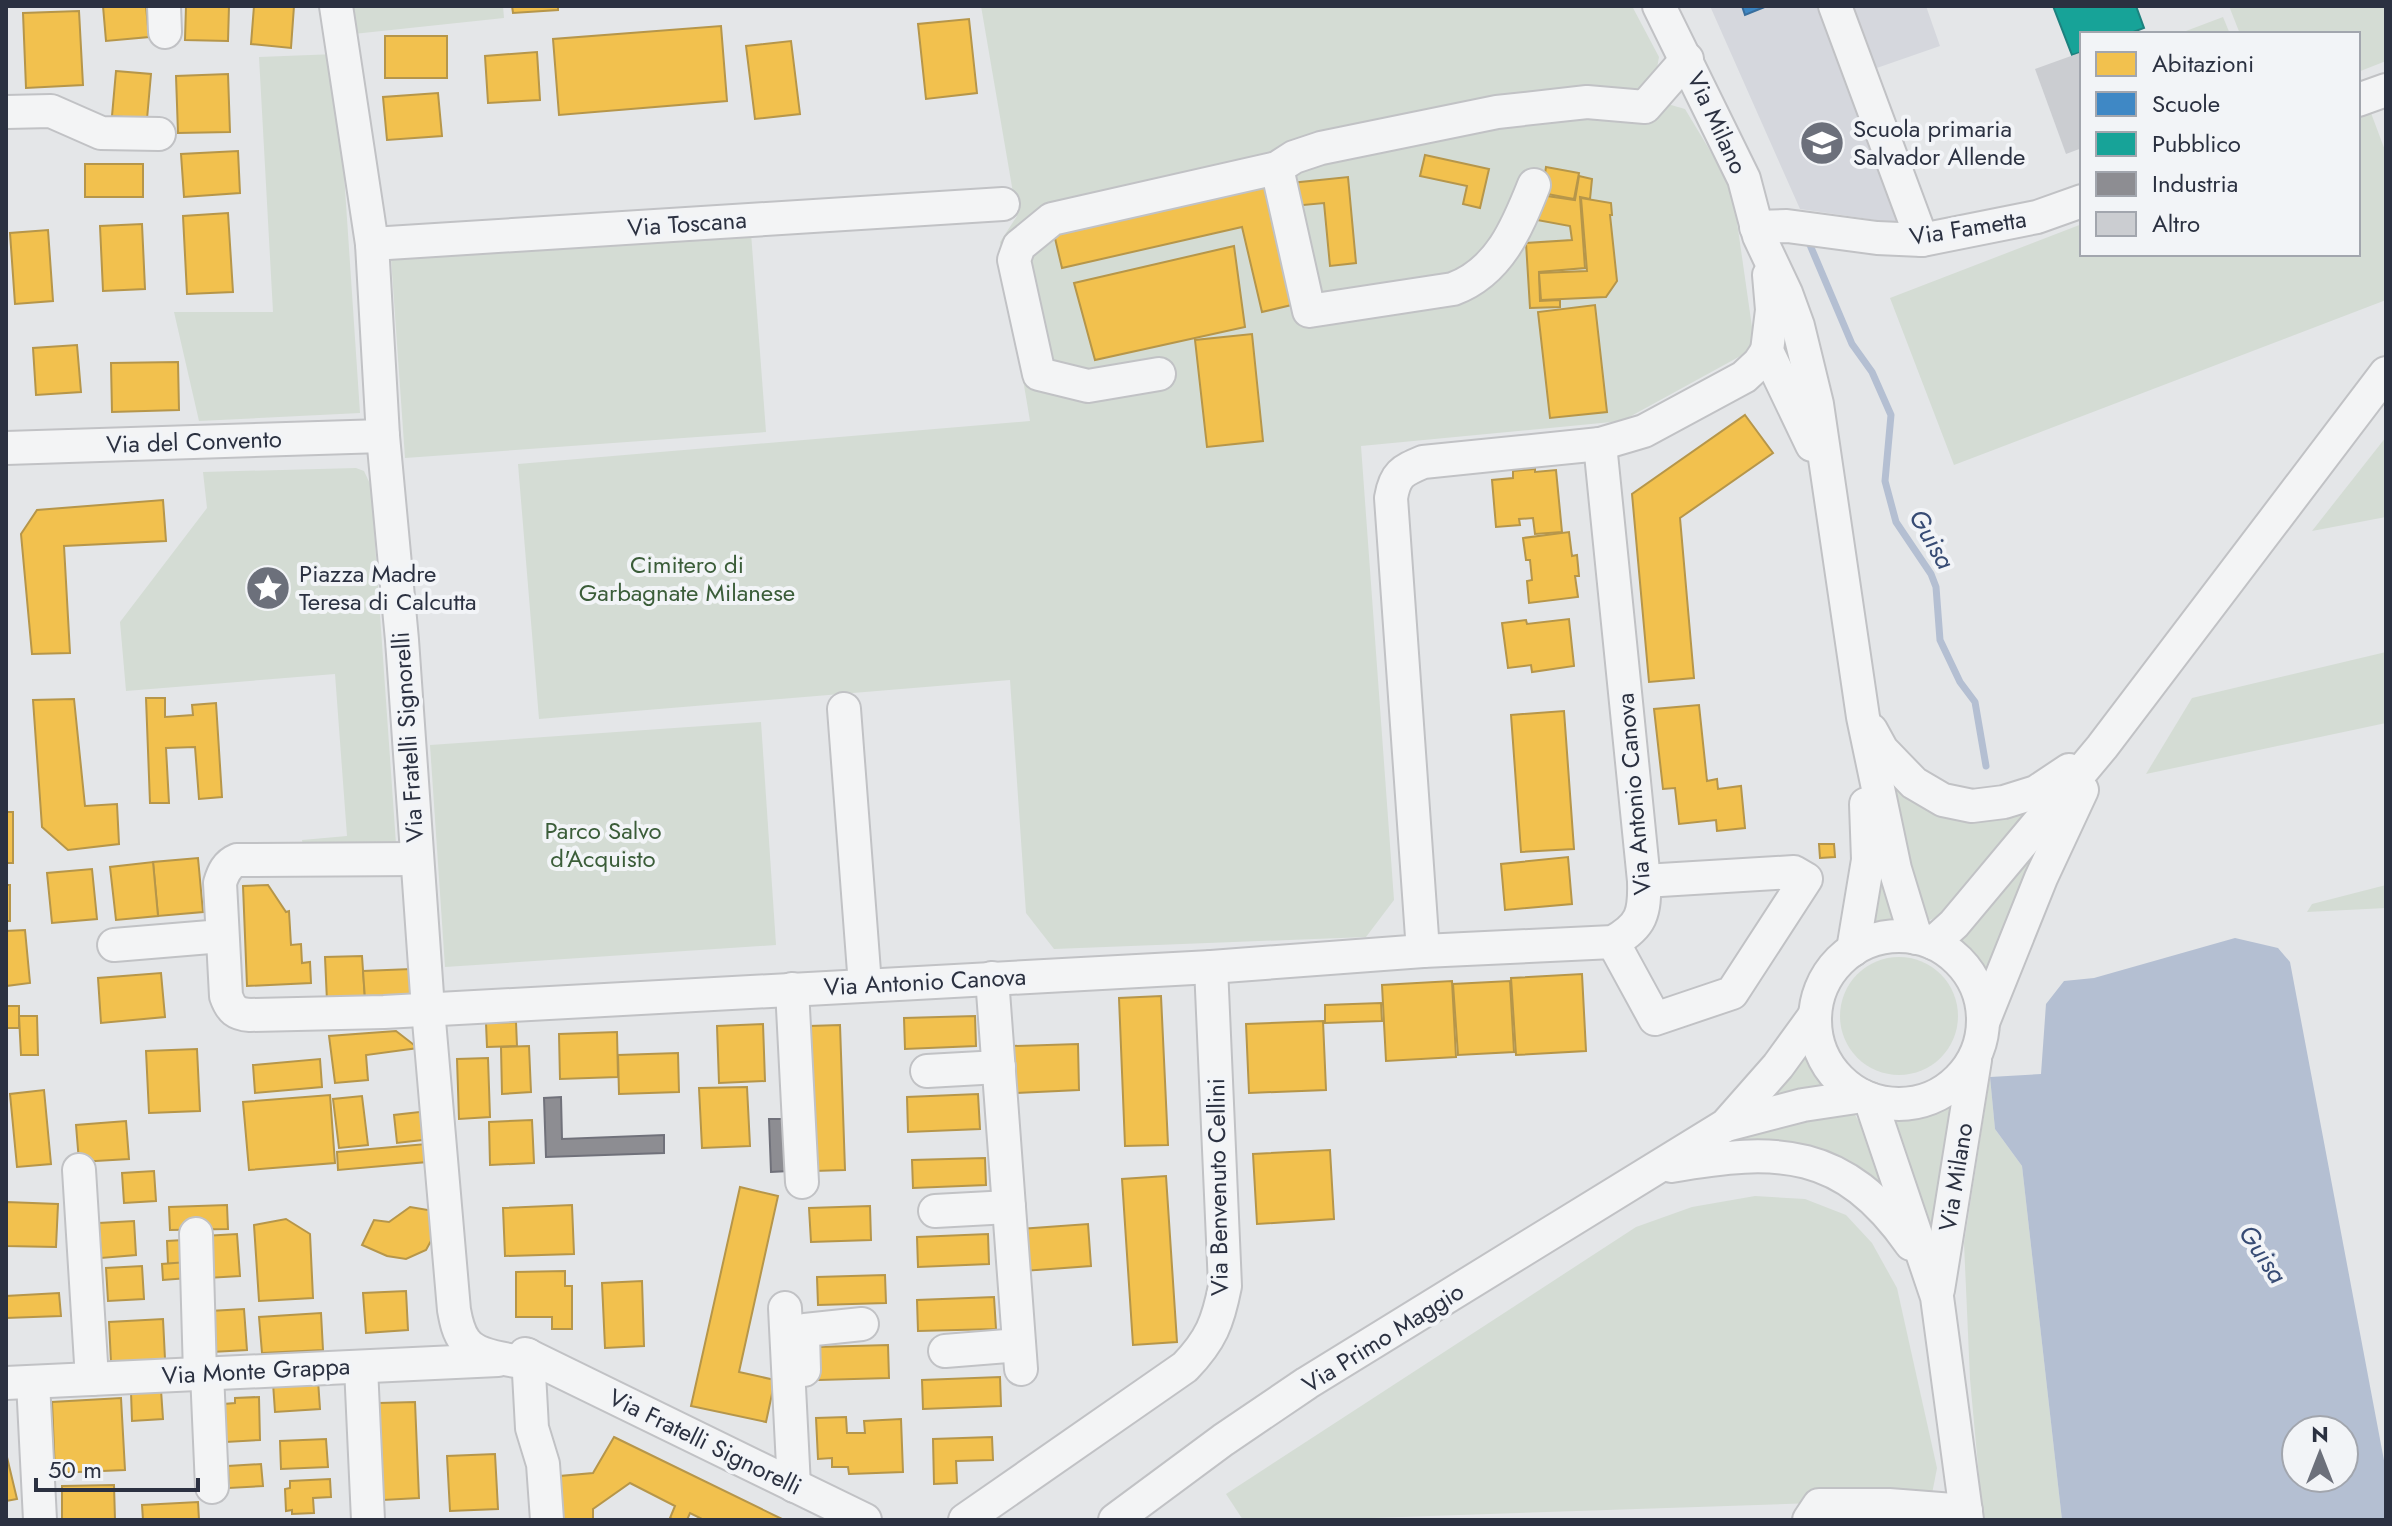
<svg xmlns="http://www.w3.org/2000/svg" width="2392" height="1526" font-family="Jost,sans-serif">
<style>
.built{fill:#d5d7dd}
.green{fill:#d4dcd4}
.water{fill:#b4bfd2;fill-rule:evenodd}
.homes{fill:#f2c14e;stroke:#b6964a;stroke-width:2}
.schools{fill:#3f88c5;stroke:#396e9d;stroke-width:2}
.public{fill:#17a398;stroke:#1d817e;stroke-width:2}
.industry{fill:#8d8d92;stroke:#70717a;stroke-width:2}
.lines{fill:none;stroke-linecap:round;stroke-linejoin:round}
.stream{stroke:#b4bfd2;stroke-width:7}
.building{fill:#cbcdd1}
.minor-casing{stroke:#c1c2c5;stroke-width:36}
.minor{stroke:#f3f4f5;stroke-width:32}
.labels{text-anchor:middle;stroke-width:8;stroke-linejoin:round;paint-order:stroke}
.street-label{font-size:24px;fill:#2b3141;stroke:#f2f4f7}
.poi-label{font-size:24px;fill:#2b3141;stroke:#f2f4f7;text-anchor:start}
.park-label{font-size:24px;fill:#3b5d39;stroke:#f2f4f7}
.water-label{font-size:26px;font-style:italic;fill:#374b74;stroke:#f2f4f7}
</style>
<rect width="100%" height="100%" fill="#e4e6e8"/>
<polygon class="built" points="1710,6 1926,6 1940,46 1848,78 1903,224 1800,209"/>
<g class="green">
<polygon points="341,6 503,6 504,18 344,35"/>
<polygon points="981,6 1632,6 1659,57 1654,85 1664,103 1685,109 1732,187 1755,348 1622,421 1361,446 1394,900 1366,937 1054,949 1026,913 1010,680 539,719 518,464 1030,421 1000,242 1017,216"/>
<polygon points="2229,6 2386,6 2386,61 2358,72 2358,34 2240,34"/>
<polygon points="2223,17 2230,34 2178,34"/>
<polygon points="336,54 360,413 199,421 174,312 273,312 259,57"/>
<polygon points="2371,113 2386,153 2386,300 1954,465 1890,298 2082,224 2082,254 2358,254 2358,118"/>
<polygon points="751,233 766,432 405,458 391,258"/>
<polygon points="2386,437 2386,517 2312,531"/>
<polygon points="356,468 364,471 371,486 396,844 303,846 302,840 347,836 335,674 126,691 120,622 207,508 203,472"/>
<polygon points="2386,652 2386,723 2146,774 2192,698"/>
<polygon points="761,722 776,945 445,967 430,745"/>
<path d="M1892,784L2025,811C2003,841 1963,907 1930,920L1921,916Z"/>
<polygon points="2045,827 1989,971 1984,973 1973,957 1953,939"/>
<polygon points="1876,863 1897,921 1866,930"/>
<polygon points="2386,885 2386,908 2307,912 2312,904"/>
<circle cx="1899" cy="1016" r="59"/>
<polygon points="1806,1041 1817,1067 1835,1087 1758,1108"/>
<polygon points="1990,1077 1995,1129 2022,1166 2062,1520 1983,1520 1970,1379 1964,1243"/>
<path d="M1959,1088L1935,1243L1881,1111C1913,1114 1935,1110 1959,1088Z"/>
<polygon points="1852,1110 1864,1130 1891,1191 1722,1143 1747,1130"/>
<polygon points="1755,1196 1805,1199 1846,1215 1872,1243 1897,1288 1937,1468 1931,1499 1313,1520 1243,1520 1226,1494 1636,1227 1692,1207"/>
</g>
<path class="water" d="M2235,938L2278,948L2290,962L2386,1471V1520H2062L2022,1166L1995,1129L1990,1077L2041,1074L2046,1004L2064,981L2094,978ZM2296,1430H2344V1478H2296Z"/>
<g class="homes">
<polygon points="103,6 146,6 149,37 106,41"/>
<polygon points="186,6 229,6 228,41 185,40"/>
<polygon points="254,6 294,6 291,48 251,44"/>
<polygon points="512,6 558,6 558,10 513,13"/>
<polygon points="79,11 83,85 26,88 23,13"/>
<polygon points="969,19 977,93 926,99 918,24"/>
<polygon points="721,26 727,101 559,115 553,39"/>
<rect x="385" y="36" width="62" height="42"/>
<polygon points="791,41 800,114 755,119 746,46"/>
<polygon points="537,52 540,100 488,103 485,56"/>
<polygon points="116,71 151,74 147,119 112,116"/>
<polygon points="228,74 230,132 178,133 176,76"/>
<polygon points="438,93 442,136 387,140 383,97"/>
<polygon points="238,151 240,193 184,197 181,154"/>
<polygon points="1425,155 1489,169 1480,208 1463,204 1467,186 1420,176"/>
<rect x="85" y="164" width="58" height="33"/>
<polygon points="1546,167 1579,173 1574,199 1542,193"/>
<polygon points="1579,176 1592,179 1590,199 1580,197 1585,268 1539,272 1540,301 1560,300 1560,307 1530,308 1526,243 1572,240 1570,226 1537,220 1540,195 1575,200"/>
<polygon points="1348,177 1356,263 1330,266 1324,203 1293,206 1291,183"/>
<polygon points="1269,185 1296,304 1262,312 1242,227 1062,268 1054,234"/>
<polygon points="1581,198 1611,203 1612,215 1610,215 1617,281 1606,297 1541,300 1539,273 1587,271"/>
<polygon points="228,213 233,292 187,294 183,216"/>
<polygon points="142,224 145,289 103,291 100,226"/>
<polygon points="48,230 53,301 15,304 10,233"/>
<polygon points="1234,246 1245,327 1095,360 1074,283"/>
<polygon points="1595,305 1607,412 1550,418 1538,312"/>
<polygon points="1252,334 1263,441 1207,447 1195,340"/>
<polygon points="77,345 81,392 36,395 33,348"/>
<polygon points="178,362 179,410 112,412 111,363"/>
<polygon points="1745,415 1773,453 1680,518 1694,678 1649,682 1632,494"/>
<polygon points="1535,469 1535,472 1556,470 1562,532 1535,534 1533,518 1519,519 1520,525 1496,527 1492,480 1513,478 1513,471"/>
<polygon points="163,500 166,541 64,546 70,653 32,654 21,534 37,510"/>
<polygon points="1569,532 1572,556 1577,555 1579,576 1575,576 1578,597 1529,603 1527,581 1532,580 1530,560 1526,560 1523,538"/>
<polygon points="1569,619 1574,666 1532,672 1531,665 1508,668 1502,623 1526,620 1527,624"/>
<polygon points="146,698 165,698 165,717 193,715 192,705 216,703 222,797 199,799 195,747 166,748 169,803 150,803"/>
<polygon points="74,699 85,806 117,804 119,844 68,850 42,827 33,700"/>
<polygon points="1699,705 1707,781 1717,779 1718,789 1741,786 1745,828 1717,831 1716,820 1679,824 1675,788 1663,789 1654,709"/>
<polygon points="1564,711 1574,849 1521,852 1511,715"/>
<rect x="6" y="812" width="7" height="51"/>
<polygon points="1819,844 1834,844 1835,857 1820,858"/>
<polygon points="1568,857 1572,904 1505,910 1501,864"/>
<polygon points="198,858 203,912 158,916 153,862"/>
<polygon points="153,862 158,916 116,920 110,867"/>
<polygon points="92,869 97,919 52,923 47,873"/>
<rect x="6" y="885" width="4" height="36"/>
<polygon points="268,885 286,912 289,911 291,945 301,944 302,963 310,962 311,983 247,986 243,886"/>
<polygon points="25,930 30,983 6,986 6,931"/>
<polygon points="362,956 365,999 327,1001 325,957"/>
<polygon points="411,969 412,997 365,999 363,971"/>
<polygon points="161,973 165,1017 101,1023 98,978"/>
<polygon points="1582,974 1586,1051 1516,1055 1511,978"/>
<polygon points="1452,981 1456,1057 1386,1061 1382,985"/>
<polygon points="1510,981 1514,1052 1458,1055 1453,984"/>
<polygon points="1161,996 1168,1145 1125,1146 1119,998"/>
<polygon points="1381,1003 1382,1021 1325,1023 1325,1005"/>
<rect x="6" y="1006" width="13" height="22"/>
<polygon points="19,1016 37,1016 38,1055 21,1055"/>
<polygon points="975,1016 976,1046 905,1049 904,1018"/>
<polygon points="1323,1021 1326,1090 1249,1093 1246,1024"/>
<polygon points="516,1022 517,1046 487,1047 486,1023"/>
<polygon points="763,1024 765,1081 719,1083 717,1026"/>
<polygon points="840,1025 845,1170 814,1171 809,1026"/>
<polygon points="396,1031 418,1048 366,1055 368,1080 335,1083 329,1036"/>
<polygon points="617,1032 618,1077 560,1079 559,1034"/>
<polygon points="1078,1044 1079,1090 1015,1093 1013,1046"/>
<polygon points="529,1046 531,1092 502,1094 501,1047"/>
<polygon points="197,1049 200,1111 149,1113 146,1051"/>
<polygon points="678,1053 679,1092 619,1094 618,1055"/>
<polygon points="488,1058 490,1117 459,1119 457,1059"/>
<polygon points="320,1059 322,1087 255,1093 253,1065"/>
<polygon points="747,1087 750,1146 702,1148 699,1088"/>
<polygon points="44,1090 51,1164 17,1167 10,1094"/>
<polygon points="978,1094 980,1129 908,1132 907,1097"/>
<polygon points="330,1095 335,1163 249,1170 243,1102"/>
<polygon points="362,1096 368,1145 339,1148 333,1099"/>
<polygon points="428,1111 431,1139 397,1143 394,1115"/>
<polygon points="532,1120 534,1163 490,1165 489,1122"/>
<polygon points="126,1121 129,1159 79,1162 76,1125"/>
<polygon points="426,1144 427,1162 338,1170 337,1152"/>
<polygon points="1330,1150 1334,1219 1257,1224 1253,1154"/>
<polygon points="985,1158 986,1185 913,1188 912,1160"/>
<polygon points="154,1171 156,1201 124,1203 122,1173"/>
<polygon points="1166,1176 1177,1342 1133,1345 1122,1179"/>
<polygon points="740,1187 778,1196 739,1372 775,1380 766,1422 691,1406"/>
<polygon points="6,1202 58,1204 56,1247 6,1246"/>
<polygon points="227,1205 228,1229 170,1230 169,1207"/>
<polygon points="572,1205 574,1254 505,1256 503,1208"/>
<polygon points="870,1206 871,1240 811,1242 809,1208"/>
<polygon points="410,1207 434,1211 432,1239 426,1250 406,1259 387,1256 362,1245 374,1220 389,1222"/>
<polygon points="286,1219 310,1234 313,1298 259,1301 254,1225"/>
<polygon points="134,1221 136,1255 101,1258 99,1223"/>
<polygon points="1088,1224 1091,1266 1023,1271 1020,1229"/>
<polygon points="237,1234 240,1276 207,1278 204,1236"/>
<polygon points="988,1234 989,1264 918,1267 917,1237"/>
<polygon points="183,1240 184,1263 168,1264 167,1241"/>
<polygon points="187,1262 188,1278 163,1280 162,1264"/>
<polygon points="142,1266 144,1299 108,1301 106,1268"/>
<polygon points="565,1271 565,1286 572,1286 572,1329 552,1329 552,1317 516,1317 516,1272"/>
<polygon points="885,1275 886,1303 818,1305 817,1277"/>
<polygon points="642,1281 644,1346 605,1348 602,1283"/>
<polygon points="406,1291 408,1330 366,1333 363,1293"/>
<polygon points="59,1293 61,1316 6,1318 6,1296"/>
<polygon points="994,1297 996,1329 918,1331 917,1300"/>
<polygon points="244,1309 247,1350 212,1352 210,1311"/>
<polygon points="321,1313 323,1350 262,1353 259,1317"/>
<polygon points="163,1319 165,1359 111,1362 109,1322"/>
<polygon points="888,1345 889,1378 819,1380 817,1347"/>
<polygon points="1000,1377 1001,1406 923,1409 922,1380"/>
<polygon points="318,1380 320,1409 275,1412 273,1383"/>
<polygon points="161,1390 163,1419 132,1421 131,1392"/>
<polygon points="259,1397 260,1440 226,1442 224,1404 235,1403 235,1398"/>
<polygon points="121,1398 125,1470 55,1473 52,1402"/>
<polygon points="415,1402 419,1498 383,1500 379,1403"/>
<polygon points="846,1417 847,1433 865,1433 864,1421 901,1419 903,1472 849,1474 848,1467 832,1467 832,1458 818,1459 816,1418"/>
<polygon points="614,1437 784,1520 704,1520 690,1513 687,1520 674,1520 670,1518 675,1506 630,1483 593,1509 593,1520 562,1520 560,1476 593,1473"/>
<polygon points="992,1437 993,1460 956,1461 957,1483 934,1484 933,1439"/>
<polygon points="326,1439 328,1467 281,1469 280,1441"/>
<polygon points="6,1453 17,1499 6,1501"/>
<polygon points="495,1454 498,1509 450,1511 447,1456"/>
<polygon points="261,1464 263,1486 229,1488 228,1466"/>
<polygon points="330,1479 331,1497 313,1498 314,1513 292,1514 292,1510 286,1511 285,1489 290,1488 290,1481"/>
<polygon points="114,1485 115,1520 62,1520 62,1486"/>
<polygon points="198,1502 199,1520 143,1520 142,1505"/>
</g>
<polygon class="schools" points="1742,6 1767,6 1745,15"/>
<polygon class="public" points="2053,6 2136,6 2144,28 2128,34 2082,34 2082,52 2072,55"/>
<g class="industry">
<polygon points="561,1097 562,1139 664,1135 664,1153 546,1157 544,1098"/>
<polygon points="769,1119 787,1119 789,1171 771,1172"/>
</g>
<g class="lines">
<polyline class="stream" points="1810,245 1852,344 1872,372 1891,415 1885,481 1896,522 1931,574 1936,587 1940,640 1960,682 1975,702 1986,766"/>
</g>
<polygon class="building" points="2082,52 2082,148 2066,154 2035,69"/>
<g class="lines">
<g class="minor-casing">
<g id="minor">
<polyline points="164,6 165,32"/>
<path d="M336,6L372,244L383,436L402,640L428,1009L454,1310C456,1321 458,1332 465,1341C477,1359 524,1362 544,1364"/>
<polyline points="1659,6 1744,179 1759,236 1786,293 1798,326 1817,404 1863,717 1895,869 1916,938"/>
<polyline points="1835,6 1922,240"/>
<polyline points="2358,100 2386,90"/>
<polyline points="6,112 51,111 101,133 159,134"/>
<path d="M1277,168L1309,311L1453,289C1499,272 1517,228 1534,185"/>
<polyline points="1756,227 1787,226 1877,238 1922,240 2037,217 2082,201"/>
<polyline points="372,244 1003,204"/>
<polyline points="1769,275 1772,310 1767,351 1812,445"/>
<polyline points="1159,374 1088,386 1039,374 1014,260 1019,246 1052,219 1277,168 1294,157 1321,148 1497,112 1587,102 1645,107 1687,59"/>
<polyline points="6,448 383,436"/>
<polyline points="844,709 865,985"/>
<polyline points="1871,730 1882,750 1914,783 1943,800 1972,806 2004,802 2036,792 2069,770"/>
<path d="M417,859L237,860C227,864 223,873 220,883L226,996C231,1010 236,1014 250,1015L384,1012L1211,967L1423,951L1391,498C1395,474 1402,471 1423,462L1600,444L1644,431L1744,377L1759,363L1767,351"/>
<circle cx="1899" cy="1020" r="84"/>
<polyline points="1613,942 1655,1019 1732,993 1806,879 1794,872 1644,881"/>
<polyline points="1933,943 1954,924 2102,747 2386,373"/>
<polyline points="114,945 222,936"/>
<polyline points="1853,950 1868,860 1866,804"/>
<path d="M1423,951L1613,942C1642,926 1645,913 1644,881L1600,444"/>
<polyline points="992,978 1021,1369"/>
<polyline points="792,989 802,1182"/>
<polyline points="1984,1020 2041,878 2082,790"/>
<polyline points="927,1071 999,1067"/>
<polyline points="1870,1099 1937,1297 1967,1520"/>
<polyline points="1726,1125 1803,1105 1863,1096"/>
<path d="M1671,1166C1778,1147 1844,1148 1911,1244"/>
<polyline points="79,1170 92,1379"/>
<polyline points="935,1211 1009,1207"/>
<polyline points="196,1234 200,1374"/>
<polyline points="1938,1290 1975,1060"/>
<polyline points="785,1308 794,1486"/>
<polyline points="945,1351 1019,1345"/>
<polyline points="525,1354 865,1520"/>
<polyline points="528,1355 532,1428 543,1464 547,1520"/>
<polyline points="361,1367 368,1520"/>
<polyline points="804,1370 803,1335 805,1330 862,1324"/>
<polyline points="207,1373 212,1487"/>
<polyline points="33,1382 40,1520"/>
<polyline points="6,1383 498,1360"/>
<path d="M965,1520L1185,1367C1211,1340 1218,1322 1225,1286L1211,967"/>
<polyline points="1115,1520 1223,1440 1307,1383 1726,1125 1778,1066 1815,1015"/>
<polyline points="1809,1520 1819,1505 1889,1505 1966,1511"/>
</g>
</g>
<use href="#minor" class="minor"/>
</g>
<defs>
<g id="school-disc" transform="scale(2.3)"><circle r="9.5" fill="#6c707b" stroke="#f2f4f7"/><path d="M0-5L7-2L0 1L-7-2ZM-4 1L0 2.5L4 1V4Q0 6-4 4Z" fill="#fff"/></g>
<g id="sight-disc" transform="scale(2.3)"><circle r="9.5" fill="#6c707b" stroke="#f2f4f7"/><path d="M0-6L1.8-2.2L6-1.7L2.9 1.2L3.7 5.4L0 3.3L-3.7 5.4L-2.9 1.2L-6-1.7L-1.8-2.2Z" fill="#fff"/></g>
</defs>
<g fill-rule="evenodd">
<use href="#school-disc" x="1822" y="143"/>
<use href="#sight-disc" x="268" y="588"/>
</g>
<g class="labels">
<g class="street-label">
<text transform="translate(1717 123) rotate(65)" y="8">Via Milano</text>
<text transform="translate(687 224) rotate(-4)" y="8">Via Toscana</text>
<text transform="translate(1968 228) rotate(-9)" y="8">Via Fametta</text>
<text transform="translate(194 442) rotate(-2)" y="8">Via del Convento</text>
<text transform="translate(408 737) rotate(-94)" y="8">Via Fratelli Signorelli</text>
<text transform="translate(1634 794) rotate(-95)" y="8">Via Antonio Canova</text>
<text transform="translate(925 982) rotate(-3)" y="8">Via Antonio Canova</text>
<text transform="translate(1956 1177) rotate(-81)" y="8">Via Milano</text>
<text transform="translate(1218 1187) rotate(-91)" y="8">Via Benvenuto Cellini</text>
<text transform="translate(1383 1338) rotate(-32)" y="8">Via Primo Maggio</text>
<text transform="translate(256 1371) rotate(-3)" y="8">Via Monte Grappa</text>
<text transform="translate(705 1442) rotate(26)" y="8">Via Fratelli Signorelli</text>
</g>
<g class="poi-label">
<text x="1853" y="137">Scuola primaria<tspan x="1853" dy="28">Salvador Allende</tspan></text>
<text x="299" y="582">Piazza Madre<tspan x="299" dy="28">Teresa di Calcutta</tspan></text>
</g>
<g class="park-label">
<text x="687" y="573">Cimitero di<tspan x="687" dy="28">Garbagnate Milanese</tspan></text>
<text x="603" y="839">Parco Salvo<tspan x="603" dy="28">d'Acquisto</tspan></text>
</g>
<g class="water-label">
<text transform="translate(1932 539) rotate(60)" y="9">Guisa</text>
<text transform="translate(2263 1254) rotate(56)" y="9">Guisa</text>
</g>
</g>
<rect width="2392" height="1526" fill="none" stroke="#2b3141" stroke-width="16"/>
<rect x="2080" y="32" width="280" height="224" fill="#f2f4f7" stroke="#a2a6ae" stroke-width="2"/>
<rect x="2096" y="52" width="40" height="24" fill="#f2c14e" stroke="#a2a6ae" stroke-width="2"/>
<text x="2152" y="72" font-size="24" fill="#2b3141">Abitazioni</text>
<rect x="2096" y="92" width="40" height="24" fill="#3f88c5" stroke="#a2a6ae" stroke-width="2"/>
<text x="2152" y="112" font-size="24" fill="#2b3141">Scuole</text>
<rect x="2096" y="132" width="40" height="24" fill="#17a398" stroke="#a2a6ae" stroke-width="2"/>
<text x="2152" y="152" font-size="24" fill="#2b3141">Pubblico</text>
<rect x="2096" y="172" width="40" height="24" fill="#8d8d92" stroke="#a2a6ae" stroke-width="2"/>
<text x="2152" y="192" font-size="24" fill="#2b3141">Industria</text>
<rect x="2096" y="212" width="40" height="24" fill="#cbcdd1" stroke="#a2a6ae" stroke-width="2"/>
<text x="2152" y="232" font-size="24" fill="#2b3141">Altro</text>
<g transform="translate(2320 1454)"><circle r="38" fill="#f2f4f7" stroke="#a2a6ae" stroke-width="2"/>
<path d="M0-6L14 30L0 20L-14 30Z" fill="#6c707b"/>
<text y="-12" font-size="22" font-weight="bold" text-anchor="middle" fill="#2b3141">N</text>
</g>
<path d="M36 1478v12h162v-12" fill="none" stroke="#2b3141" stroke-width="4"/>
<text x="48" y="1478" font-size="24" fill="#2b3141" stroke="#f2f4f7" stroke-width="6" paint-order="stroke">50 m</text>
</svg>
